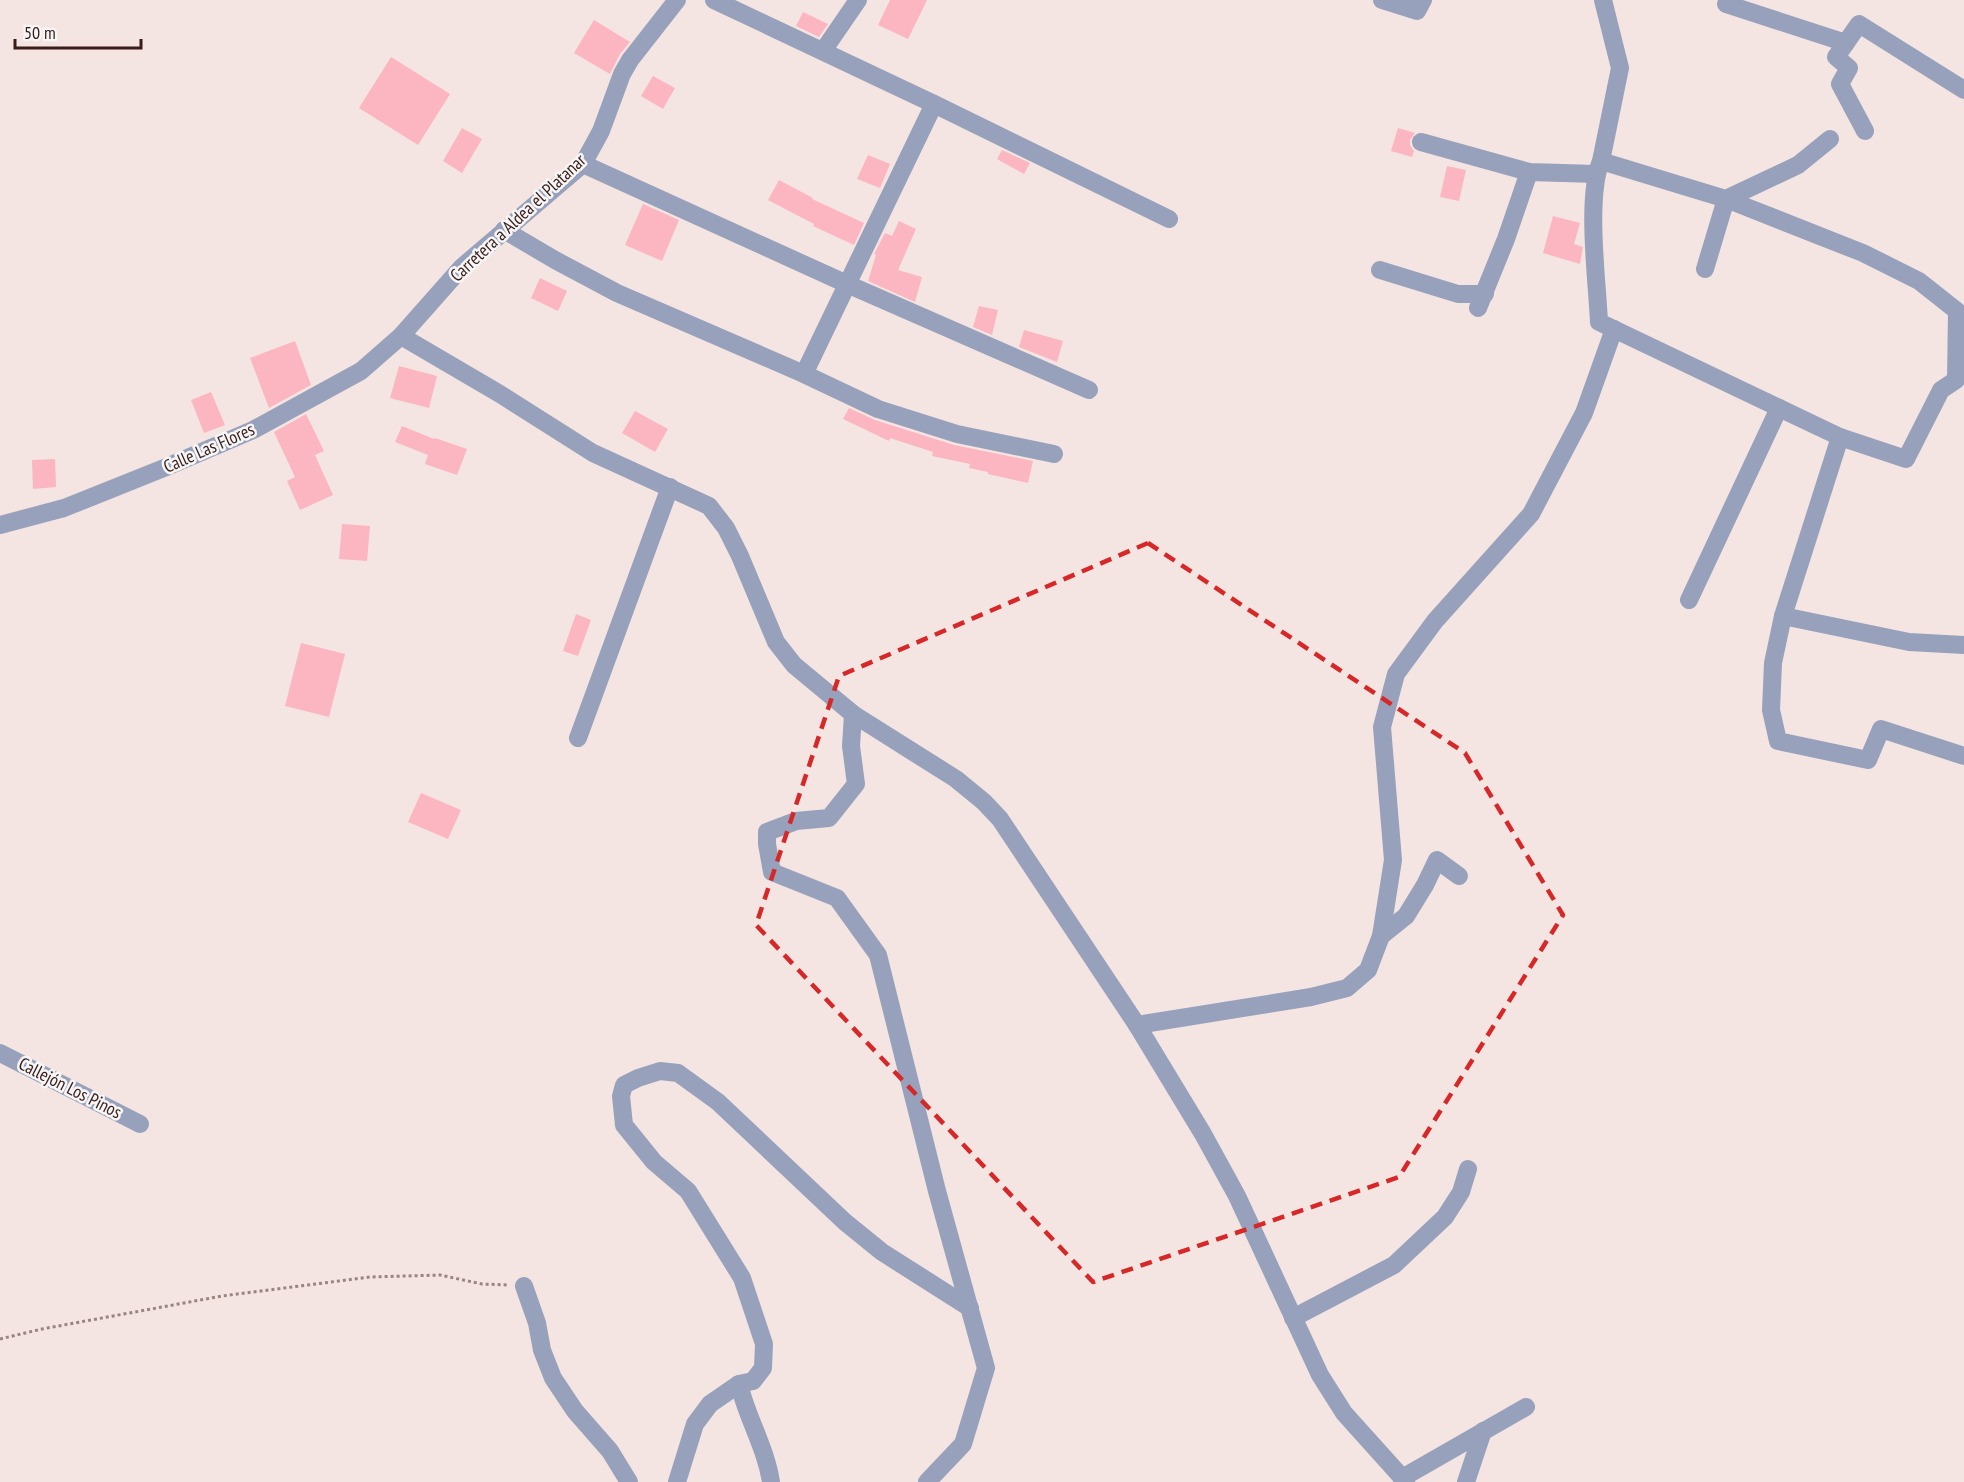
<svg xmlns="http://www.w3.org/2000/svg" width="1964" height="1482" font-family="'PT Sans Narrow',sans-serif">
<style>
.building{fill:#fbb6c1}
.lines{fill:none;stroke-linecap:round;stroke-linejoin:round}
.path{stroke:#998481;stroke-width:3;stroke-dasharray:3 3;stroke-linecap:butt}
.minor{stroke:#97a1bb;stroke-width:18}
.marked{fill:none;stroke:#d62828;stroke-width:4.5;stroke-dasharray:12 8;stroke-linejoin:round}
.labels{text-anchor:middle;stroke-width:5;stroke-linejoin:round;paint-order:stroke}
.street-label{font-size:18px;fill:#391d1a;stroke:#f6f6f6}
</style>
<rect width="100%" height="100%" fill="#f4e5e2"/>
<g class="building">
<polygon points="890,0 927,0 908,39 878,25"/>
<polygon points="803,12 828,24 819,37 796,26"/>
<polygon points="594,20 630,42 620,54 610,74 574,53"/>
<polygon points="391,57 450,94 418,145 359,108"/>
<polygon points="653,76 675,88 663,109 641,96"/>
<polygon points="462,128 482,139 462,173 443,161"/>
<polygon points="1398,128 1415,133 1410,140 1410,145 1414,151 1412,157 1391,151"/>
<polygon points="1002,150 1030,163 1024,174 997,159"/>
<polygon points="868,155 890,164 880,188 857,179"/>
<polygon points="1447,166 1466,170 1459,201 1440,197"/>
<polygon points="779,180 813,198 812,199 864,223 854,245 813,226 814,224 768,200"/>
<polygon points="643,204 679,220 662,261 625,245"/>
<polygon points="1553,216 1580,223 1574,244 1583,247 1580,264 1543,253"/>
<polygon points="899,221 916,229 898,270 922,277 915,302 868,281 876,255 874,254 885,233 892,236"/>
<polygon points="540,278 567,291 558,311 531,298"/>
<polygon points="979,306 998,310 992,335 973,327"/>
<polygon points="1024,330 1063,341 1057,362 1019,347"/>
<polygon points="295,341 311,385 269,408 250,358"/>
<polygon points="399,366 437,376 429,408 390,398"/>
<polygon points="211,392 225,425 204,433 191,400"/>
<polygon points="849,408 875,420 954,445 1033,461 1028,483 988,474 988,472 969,468 970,464 932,456 933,452 890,438 889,441 843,419"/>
<polygon points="635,411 668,429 655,452 622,433"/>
<polygon points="306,414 324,451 315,455 333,495 300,510 287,481 295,477 274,432"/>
<polygon points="402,426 434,439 435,438 467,449 457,475 425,464 428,455 395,442"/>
<polygon points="55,459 56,487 33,489 32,460"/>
<polygon points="342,524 370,526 367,561 339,559"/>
<polygon points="576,614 591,620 578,656 563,651"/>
<polygon points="301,643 345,654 329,717 285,706"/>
<polygon points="421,793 461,810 448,839 408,822"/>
</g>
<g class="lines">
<polyline class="path" points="0,1339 42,1329 222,1296 370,1277 440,1275 482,1284 508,1285"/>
<g class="minor">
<polyline points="714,0 934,104 1169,219"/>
<polyline points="1382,0 1417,11 1423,0"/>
<path d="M1603,0L1620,68L1601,161C1586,198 1597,279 1599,322L1840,437L1783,616L1909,642L1964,645"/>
<polyline points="1726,4 1846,43"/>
<polyline points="823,51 858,0"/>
<polyline points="1865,131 1840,84 1849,68 1836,57 1859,24 1964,90"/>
<polyline points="1421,142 1529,172 1596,174"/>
<polyline points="1601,161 1726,199 1798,165 1830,139"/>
<polyline points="583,164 847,284 1089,390"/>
<polyline points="504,230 555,260 617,293 804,374 878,409 957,434 1054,454"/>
<polyline points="1705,269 1726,199 1863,253 1919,281 1957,311 1956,380 1941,390 1906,459 1840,437"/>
<polyline points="1380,270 1458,294 1485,294"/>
<polyline points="1478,308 1506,239 1529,172"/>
<polyline points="401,336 500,394 593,453 709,506 726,528 740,556 776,642 794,665 853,714 956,779 984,802 1000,819 1137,1025 1203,1134 1237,1196 1320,1375 1344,1413 1406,1482"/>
<polyline points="804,374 934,104"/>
<polyline points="0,525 64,508 164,468 253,430 361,371 401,336 462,267 583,164 601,131 622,74 630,60 677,0"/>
<polyline points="1689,600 1779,408"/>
<polyline points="1783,616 1773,663 1771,710 1778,741 1868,760 1881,729 1964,756"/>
<polyline points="853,714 851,746 856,784 829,818 796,821 767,832 767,844 772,872 837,898 878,955 937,1191 986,1368 963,1444 927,1482"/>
<polyline points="578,738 670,487"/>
<polyline points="1381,936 1406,916 1425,885 1437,860 1459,876"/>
<polyline points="1137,1025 1311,997 1347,988 1368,970 1381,936 1393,860 1382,727 1396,674 1435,621 1531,514 1584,413 1614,329"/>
<polyline points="0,1053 140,1124"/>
<polyline points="524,1286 537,1323 542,1350 553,1378 575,1411 610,1451 629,1482"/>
<polyline points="1293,1318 1394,1265 1445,1217 1461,1192 1468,1169"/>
<polyline points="739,1384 753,1381 763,1368 764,1344 742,1278 688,1191 654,1162 624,1125 621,1096 624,1085 638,1078 660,1071 678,1073 718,1102 845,1222 882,1252 970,1308"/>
<polyline points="1402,1478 1526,1407"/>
<path d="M677,1482L695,1424L710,1404L739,1384C747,1418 766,1448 771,1482"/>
<polyline points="1466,1482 1483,1431"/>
</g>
</g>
<path class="marked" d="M1148,543L1465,753L1563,915L1399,1177L1093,1282L756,925L839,676Z"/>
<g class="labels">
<g class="street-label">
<text transform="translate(518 218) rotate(-43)" y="6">Carretera a Aldea el Platanar</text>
<text transform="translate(209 448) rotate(-24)" y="6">Calle Las Flores</text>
<text transform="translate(70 1088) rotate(27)" y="6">Callejón Los Pinos</text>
</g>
</g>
<path d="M15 39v9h126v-9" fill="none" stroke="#391d1a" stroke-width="3"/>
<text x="24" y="39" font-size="18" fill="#391d1a" stroke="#f6f6f6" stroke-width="4.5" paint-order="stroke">50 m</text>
</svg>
